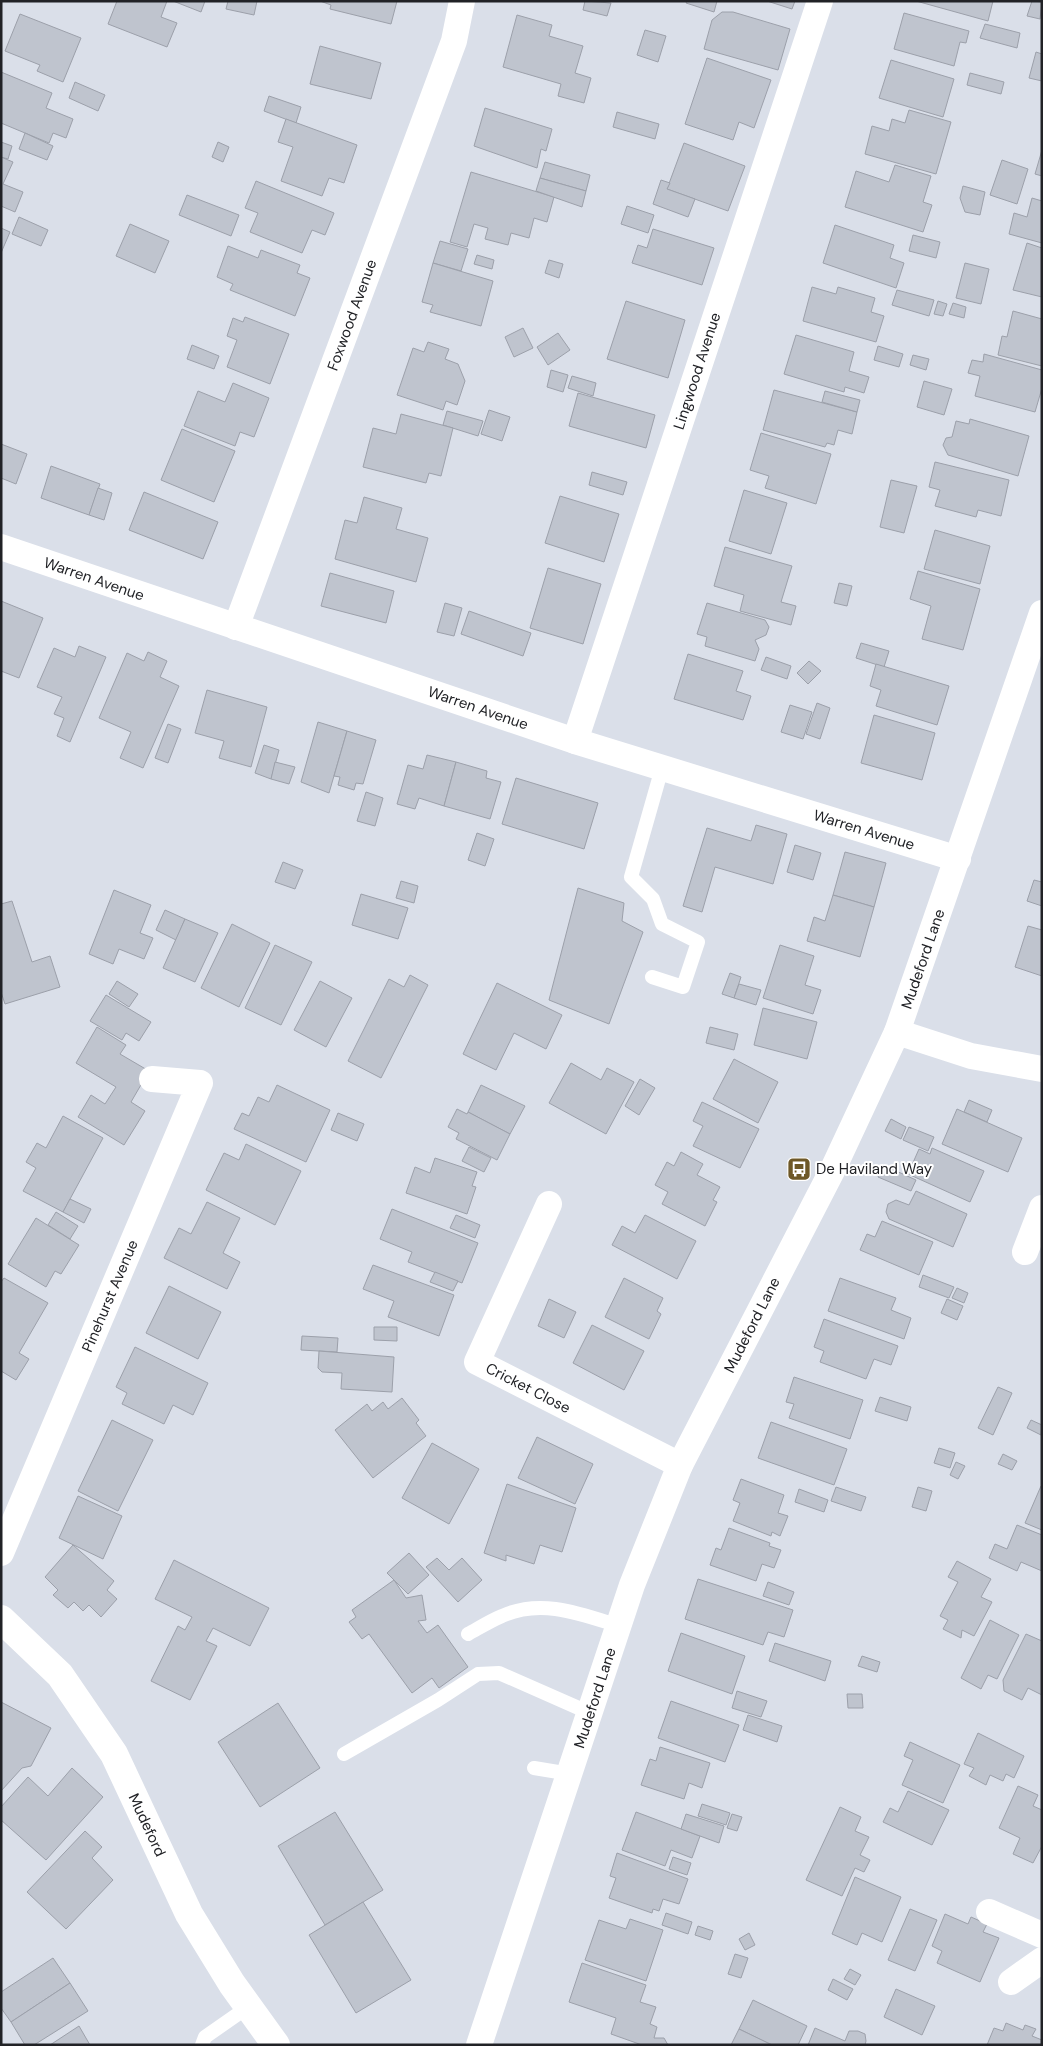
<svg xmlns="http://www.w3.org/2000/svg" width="1043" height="2046" font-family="'DM Sans',sans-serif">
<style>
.building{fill:#bfc4ce;stroke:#9ca0aa}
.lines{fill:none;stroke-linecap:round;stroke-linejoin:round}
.service{stroke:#fff;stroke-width:14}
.minor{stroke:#fff;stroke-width:26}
.tertiary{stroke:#fff;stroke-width:28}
.labels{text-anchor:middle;stroke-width:4;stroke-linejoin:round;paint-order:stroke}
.street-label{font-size:15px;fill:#212226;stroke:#fff}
.poi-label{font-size:15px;fill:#212226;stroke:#fff;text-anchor:start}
</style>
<rect width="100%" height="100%" fill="#dadfe9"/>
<g class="building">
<polygon points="117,1 167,1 161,17 177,23 167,47 108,24"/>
<polygon points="173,1 205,1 201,12"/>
<polygon points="228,1 257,1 254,15 226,9"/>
<polygon points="320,1 397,1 391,24 330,9 331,5"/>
<polygon points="585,1 611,3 607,16 583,10"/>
<polygon points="687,1 717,1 714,12 686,3"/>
<polygon points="767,1 795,1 792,9"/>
<polygon points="916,1 993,1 988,21"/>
<polygon points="1032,1 1042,2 1040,19 1027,16"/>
<polygon points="722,12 733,12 790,29 778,70 704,49 712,20"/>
<polygon points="904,13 969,31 966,43 960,42 954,66 894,49"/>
<polygon points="20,14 81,38 63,82 37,71 40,65 5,51"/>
<polygon points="517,15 552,25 549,36 583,46 575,73 591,78 584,103 558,96 561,84 503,67"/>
<polygon points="985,24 1020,33 1017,48 980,38"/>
<polygon points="645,30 666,36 658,62 637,55"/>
<polygon points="320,46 381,63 371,99 310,84"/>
<polygon points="1036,52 1042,54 1042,81 1029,78"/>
<polygon points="707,58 771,80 754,128 739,122 733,140 685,124"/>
<polygon points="891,60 954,79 943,117 879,98"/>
<polygon points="1,72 52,93 46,108 73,119 66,138 53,133 49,143 1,123"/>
<polygon points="970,73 1004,82 1001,94 967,85"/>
<polygon points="75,82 105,95 98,111 69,98"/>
<polygon points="269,96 301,107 296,123 264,111"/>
<polygon points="485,108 552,129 546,151 541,149 537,168 474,146"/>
<polygon points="909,110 951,122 936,174 865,154 872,126 889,131 892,119 905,123"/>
<polygon points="617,112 659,124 655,139 613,127"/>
<polygon points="286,119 357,145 344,183 329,178 322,196 281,181 293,147 278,142"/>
<polygon points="25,133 53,146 47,160 19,149"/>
<polygon points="1,142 12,146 8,159 1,157"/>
<polygon points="218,142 229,147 223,162 212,157"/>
<polygon points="684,143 745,166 728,211 667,189"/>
<polygon points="1042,150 1042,176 1035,174"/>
<polygon points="1,157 13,162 3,184 23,192 15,212 1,206"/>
<polygon points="1002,160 1028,169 1017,204 990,195"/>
<polygon points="545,162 590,175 586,191 540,178"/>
<polygon points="895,165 931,176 923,202 932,205 923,232 845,207 856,171 889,182"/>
<polygon points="471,172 554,197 547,222 534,218 529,238 511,233 508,245 485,239 488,228 474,224 467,247 450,242"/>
<polygon points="540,178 586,191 582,207 536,191"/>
<polygon points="661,180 670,183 667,189 695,199 688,217 653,204"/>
<polygon points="256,181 334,213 325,235 312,230 302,253 250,232 258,213 245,208"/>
<polygon points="963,186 985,192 980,215 965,212 960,198"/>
<polygon points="187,195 239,215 231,236 179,215"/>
<polygon points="1032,198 1042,201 1042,243 1009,234 1014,213 1027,217"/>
<polygon points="627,206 654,215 648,233 621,224"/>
<polygon points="19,217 48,230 41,246 12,234"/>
<polygon points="130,224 169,241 155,273 116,256"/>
<polygon points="835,225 894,245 890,258 904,263 896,288 823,263"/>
<polygon points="1,228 10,232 1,253"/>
<polygon points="653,229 714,248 702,285 632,263 638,245 647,248"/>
<polygon points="913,235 940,242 936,258 909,251"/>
<polygon points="440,241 468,249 461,271 433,263"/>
<polygon points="1027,243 1042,248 1042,297 1013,290"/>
<polygon points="228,246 258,258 261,250 300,265 297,273 310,278 295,316 230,290 233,284 217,277"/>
<polygon points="477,255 494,260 492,269 474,264"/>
<polygon points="549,260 563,264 559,278 545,273"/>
<polygon points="433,263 493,281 481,326 430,312 433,305 422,302"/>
<polygon points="965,263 989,269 981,304 956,298"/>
<polygon points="812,287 836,294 838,287 875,298 871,312 884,316 876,342 803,321"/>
<polygon points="897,290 934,300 929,316 892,305"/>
<polygon points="626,301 685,320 668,378 607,359"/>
<polygon points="938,301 947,304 943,316 934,314"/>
<polygon points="953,303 966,307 964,318 949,314"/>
<polygon points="1013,311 1042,319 1042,366 998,355 1002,336 1007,337"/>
<polygon points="245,317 289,334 270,384 227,367 237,340 227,336 233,318 243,322"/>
<polygon points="523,328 533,348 514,357 505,337"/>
<polygon points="558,333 570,350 548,365 537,347"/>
<polygon points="796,335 854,352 849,371 869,377 864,393 845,387 844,392 784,374"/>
<polygon points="428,342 449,349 445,359 458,364 465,381 457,405 446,401 443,410 397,395 413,348 424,352"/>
<polygon points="192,345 219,356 214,369 187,359"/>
<polygon points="878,346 903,354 899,367 874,360"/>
<polygon points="984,354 1042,370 1042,388 1035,412 975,396 980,376 968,373 972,360 983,362"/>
<polygon points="913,355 929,359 926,370 910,365"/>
<polygon points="551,370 568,375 563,392 547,387"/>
<polygon points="572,376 596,383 593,396 568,388"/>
<polygon points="924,381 952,389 944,415 917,407"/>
<polygon points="233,383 269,398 254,437 240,432 235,446 184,426 198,391 225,402"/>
<polygon points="774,390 857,412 852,434 838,430 834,445 827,443 825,447 763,430"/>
<polygon points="825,391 860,400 857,412 822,402"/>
<polygon points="578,393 655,415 646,448 569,426"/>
<polygon points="489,410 510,417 502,441 481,434"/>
<polygon points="447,411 483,421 478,436 443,425"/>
<polygon points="401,414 453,428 441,476 429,473 426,483 363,467 373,428 396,434"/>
<polygon points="970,419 1029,436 1018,476 948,455 943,445 946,438 952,437 956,421 969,424"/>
<polygon points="182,429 235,451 214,502 161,480"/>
<polygon points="761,433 831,454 816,504 765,488 769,476 750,470"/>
<polygon points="1,444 27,454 16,484 1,478"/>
<polygon points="935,462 1009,480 1001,516 978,510 976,517 935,506 940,490 929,487"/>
<polygon points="51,466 100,484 89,515 41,498"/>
<polygon points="592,472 627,482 623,495 589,485"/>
<polygon points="891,480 917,486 904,533 880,527"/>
<polygon points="98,488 112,493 104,520 89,515"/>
<polygon points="744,490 787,503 771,554 729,541"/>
<polygon points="144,492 218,522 203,559 129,530"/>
<polygon points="560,496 619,514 604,562 545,543"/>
<polygon points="364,497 402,508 396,529 428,538 416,582 335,559 345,520 357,523"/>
<polygon points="935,530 990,546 980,584 924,569"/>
<polygon points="725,547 792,566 781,602 796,606 791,625 740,611 744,595 714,586"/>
<polygon points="548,568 601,584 583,644 530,628"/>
<polygon points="918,571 980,589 963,650 922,639 931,606 910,599"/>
<polygon points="330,573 394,591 386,623 321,606"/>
<polygon points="839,583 852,586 847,606 834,603"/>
<polygon points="1,601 43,618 19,678 1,671"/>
<polygon points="445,603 462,608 454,636 437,632"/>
<polygon points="707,603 765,620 769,627 766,635 755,640 759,649 755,661 705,646 707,637 697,634"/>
<polygon points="469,611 531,633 523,656 461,634"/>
<polygon points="861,643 889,651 884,667 856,658"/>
<polygon points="79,646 106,657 70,742 57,736 64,718 54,714 62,697 37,687 54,648 75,657"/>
<polygon points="148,652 167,661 160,677 179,686 143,768 120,758 131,732 99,718 127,653 144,661"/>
<polygon points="688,654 743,671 736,691 751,696 743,720 674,699"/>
<polygon points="766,657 791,666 787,679 761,670"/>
<polygon points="809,661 821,671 808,684 797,673"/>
<polygon points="876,664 949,686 937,725 876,706 881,690 870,686"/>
<polygon points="207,690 267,707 251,767 219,758 224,741 195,733"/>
<polygon points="817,703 830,708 820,739 806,734"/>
<polygon points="790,705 812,712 803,739 781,732"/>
<polygon points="874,715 935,733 922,780 861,763"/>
<polygon points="318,722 347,731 329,793 301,782"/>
<polygon points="168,724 181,729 168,763 155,758"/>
<polygon points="347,731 376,740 363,784 356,783 354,790 338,785 340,777 334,776"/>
<polygon points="264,745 279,750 271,779 255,773"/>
<polygon points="427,755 456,762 444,806 419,798 415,809 397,804 408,765 423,769"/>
<polygon points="275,762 295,767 289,784 271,779"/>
<polygon points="456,762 487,771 486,778 501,782 490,819 444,806"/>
<polygon points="516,778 598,803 584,849 502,824"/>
<polygon points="366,792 383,798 375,826 357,821"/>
<polygon points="756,825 787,834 773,884 715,867 702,912 683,906 707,828 751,841"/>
<polygon points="477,833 494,839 485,866 468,860"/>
<polygon points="795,845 821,853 813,880 787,872"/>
<polygon points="845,852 886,863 874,907 833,895"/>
<polygon points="283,862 303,870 295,889 275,882"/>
<polygon points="1034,880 1042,882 1042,906 1027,901"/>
<polygon points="401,881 418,886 414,903 396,898"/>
<polygon points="578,888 624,903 622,921 643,932 609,1024 549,1000"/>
<polygon points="114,890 151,905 140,933 153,938 144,959 119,949 113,964 89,954"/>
<polygon points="361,894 408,908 398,939 352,925"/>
<polygon points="833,895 874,907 860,957 807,941 814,917 825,921"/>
<polygon points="12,901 32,962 50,956 60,987 5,1004 1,992 1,904"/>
<polygon points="165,910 185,919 176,940 156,930"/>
<polygon points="185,919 218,933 195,982 163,968"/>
<polygon points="232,924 270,943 239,1007 201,988"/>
<polygon points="1028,926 1042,930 1042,976 1015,967"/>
<polygon points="275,945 312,962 281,1025 245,1008"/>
<polygon points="780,945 814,956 805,985 821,990 813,1014 763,998"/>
<polygon points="730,973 741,977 734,998 722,994"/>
<polygon points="410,975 428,985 381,1078 348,1061 389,979 404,987"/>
<polygon points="117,981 138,994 129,1007 109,994"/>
<polygon points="320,981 352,998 326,1047 294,1030"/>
<polygon points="497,983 562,1015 546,1049 514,1033 496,1070 463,1054"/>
<polygon points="739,984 761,990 756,1005 734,998"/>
<polygon points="106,995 151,1022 139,1041 126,1033 122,1040 90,1021"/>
<polygon points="763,1008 817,1022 807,1059 754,1045"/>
<polygon points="97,1027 126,1045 120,1054 149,1071 131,1102 145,1111 124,1145 78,1117 91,1095 105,1104 116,1087 76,1063"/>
<polygon points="710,1027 738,1034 734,1050 706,1043"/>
<polygon points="734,1059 778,1082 758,1123 713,1099"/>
<polygon points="571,1063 601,1080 607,1068 634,1082 606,1134 549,1103"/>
<polygon points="640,1079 655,1088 639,1115 625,1106"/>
<polygon points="277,1085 330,1110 306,1162 234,1129 242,1113 249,1116 258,1097 269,1102"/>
<polygon points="481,1085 525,1106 510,1134 468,1112"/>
<polygon points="969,1100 992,1110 987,1122 964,1112"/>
<polygon points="702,1102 759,1129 740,1168 693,1146 703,1126 693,1121"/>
<polygon points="457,1109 467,1114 468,1112 510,1134 497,1160 456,1139 459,1133 448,1127"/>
<polygon points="957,1109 1022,1138 1008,1172 942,1144"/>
<polygon points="338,1113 364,1124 357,1141 331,1130"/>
<polygon points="63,1116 103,1138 63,1212 23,1191 36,1168 26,1162 37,1143 46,1148"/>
<polygon points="891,1119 906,1127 901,1139 885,1131"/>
<polygon points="909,1127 934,1137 928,1151 903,1140"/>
<polygon points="246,1144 301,1171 275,1225 206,1190 224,1153 239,1160"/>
<polygon points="469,1147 491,1158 484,1172 462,1161"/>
<polygon points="932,1148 984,1171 970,1202 908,1174 919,1149 930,1154"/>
<polygon points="681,1152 703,1164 697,1175 720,1187 713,1200 717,1202 705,1226 662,1204 668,1192 655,1185 667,1162 674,1166"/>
<polygon points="435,1158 477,1172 472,1186 476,1187 467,1214 406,1193 415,1167 430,1173"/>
<polygon points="883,1165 916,1180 911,1191 878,1177"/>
<polygon points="916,1191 967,1214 953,1247 889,1219 886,1212 888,1204 896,1200 909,1205"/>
<polygon points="70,1199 91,1209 84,1223 63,1212"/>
<polygon points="207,1202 240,1218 223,1253 240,1262 227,1289 164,1258 179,1228 191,1234"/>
<polygon points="392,1209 478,1243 462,1283 408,1262 412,1252 380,1239"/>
<polygon points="56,1212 78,1226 70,1239 48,1225"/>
<polygon points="456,1215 480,1225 475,1238 450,1228"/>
<polygon points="645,1215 696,1241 677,1279 612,1245 622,1226 635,1233"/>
<polygon points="36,1218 79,1245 61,1274 55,1271 46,1287 8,1264"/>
<polygon points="882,1221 933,1242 919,1275 860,1250 867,1234 875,1237"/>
<polygon points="373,1265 454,1295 439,1336 388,1317 394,1301 363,1289"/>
<polygon points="435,1272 458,1281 453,1291 430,1282"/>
<polygon points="923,1275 954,1287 949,1298 919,1287"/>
<polygon points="4,1278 48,1303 19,1353 29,1359 16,1380 1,1371 1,1282"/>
<polygon points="624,1278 663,1298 657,1311 661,1314 649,1339 605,1317"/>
<polygon points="840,1278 896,1298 891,1310 911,1318 904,1339 828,1311"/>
<polygon points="169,1286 221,1312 198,1359 146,1333"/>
<polygon points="957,1288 968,1293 964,1303 952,1298"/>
<polygon points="549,1299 576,1312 564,1338 538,1326"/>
<polygon points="947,1299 963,1306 957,1320 941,1313"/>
<polygon points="824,1319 898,1346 891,1365 874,1359 866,1379 820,1362 824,1351 814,1347"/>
<polygon points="592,1325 644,1351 624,1390 573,1363"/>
<polygon points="374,1327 397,1327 397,1341 374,1340"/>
<polygon points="302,1336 338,1338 337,1352 301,1350"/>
<polygon points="135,1347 208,1383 193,1415 173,1405 164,1424 122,1404 127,1393 116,1387"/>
<polygon points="319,1351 394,1357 392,1392 341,1389 342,1373 322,1372 318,1368"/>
<polygon points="794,1377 863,1400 850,1439 789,1418 794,1404 786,1402"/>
<polygon points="998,1387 1012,1393 993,1435 978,1428"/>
<polygon points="880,1397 911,1407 907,1421 875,1411"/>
<polygon points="402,1398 419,1420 416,1423 426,1436 373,1478 335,1430 367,1404 372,1411 383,1402 388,1409"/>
<polygon points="112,1420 153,1440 118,1511 78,1491"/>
<polygon points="1031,1420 1042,1425 1041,1435 1027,1428"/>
<polygon points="771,1422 847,1449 834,1485 758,1458"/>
<polygon points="537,1437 593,1464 575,1504 518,1478"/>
<polygon points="432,1443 479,1469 449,1524 402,1498"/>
<polygon points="939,1448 955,1453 950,1468 934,1463"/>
<polygon points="1003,1454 1017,1461 1012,1470 998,1464"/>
<polygon points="956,1462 965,1466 958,1479 950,1475"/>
<polygon points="741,1479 784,1495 778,1513 788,1516 780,1536 772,1532 771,1536 733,1521 740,1503 733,1500"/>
<polygon points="507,1484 576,1508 562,1552 540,1545 534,1564 506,1555 506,1561 484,1553"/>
<polygon points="1041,1486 1042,1486 1042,1530 1025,1523"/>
<polygon points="836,1487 866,1497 861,1511 831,1501"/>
<polygon points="918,1487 932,1491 926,1511 912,1507"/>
<polygon points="799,1489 828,1500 824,1512 795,1502"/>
<polygon points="78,1496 122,1516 103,1559 59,1538"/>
<polygon points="1017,1525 1042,1535 1042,1571 1021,1562 1017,1571 989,1558 995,1544 1007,1549"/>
<polygon points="729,1528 770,1543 769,1546 781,1550 774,1568 762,1564 756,1581 710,1565 716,1548 721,1550"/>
<polygon points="73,1545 114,1581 107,1590 117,1599 101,1617 89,1605 83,1611 74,1602 68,1608 53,1595 58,1590 45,1577"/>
<polygon points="409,1553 429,1575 408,1594 387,1573"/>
<polygon points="437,1558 449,1570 462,1558 482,1580 458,1602 426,1567"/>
<polygon points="174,1560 269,1608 250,1646 213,1628 206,1641 217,1646 190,1700 151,1681 178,1626 185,1630 192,1617 155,1599"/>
<polygon points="957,1561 991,1579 981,1597 992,1602 974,1636 962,1630 961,1638 943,1629 948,1620 940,1616 958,1582 948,1577"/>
<polygon points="698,1579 793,1610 784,1637 768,1632 763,1645 685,1619"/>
<polygon points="394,1580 406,1598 422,1595 426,1620 418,1621 427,1633 438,1625 468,1667 439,1688 432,1678 412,1693 369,1634 362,1639 349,1622 356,1617 352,1610"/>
<polygon points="768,1582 794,1592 789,1605 763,1596"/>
<polygon points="990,1620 1019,1635 997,1679 988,1675 981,1689 961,1678"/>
<polygon points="681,1633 745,1656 732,1694 668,1671"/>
<polygon points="1026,1634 1042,1641 1042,1695 1028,1688 1022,1700 1004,1691 1003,1680"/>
<polygon points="775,1643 831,1661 825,1681 769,1661"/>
<polygon points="862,1656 880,1662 877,1672 858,1666"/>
<polygon points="737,1691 767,1701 761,1717 732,1708"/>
<polygon points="847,1694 862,1694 863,1708 848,1708"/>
<polygon points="671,1701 739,1725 725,1762 658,1738"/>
<polygon points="1,1702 51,1728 31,1766 22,1768 1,1791"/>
<polygon points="278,1703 320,1768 260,1807 218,1742"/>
<polygon points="748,1715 782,1726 777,1742 743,1730"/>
<polygon points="978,1733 1024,1756 1014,1778 1006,1774 1003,1781 990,1775 986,1785 969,1776 974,1768 964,1764"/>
<polygon points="910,1742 960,1765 943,1803 902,1785 913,1760 904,1756"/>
<polygon points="660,1747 710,1763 702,1788 689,1783 684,1799 641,1785 650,1759 656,1761"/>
<polygon points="72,1768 103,1797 46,1860 1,1820 1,1807 28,1777 48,1796"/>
<polygon points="1018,1786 1038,1795 1033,1806 1042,1810 1042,1846 1033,1863 1013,1854 1020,1838 999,1828"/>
<polygon points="908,1791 949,1810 932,1845 883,1822 890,1808 898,1812"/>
<polygon points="702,1804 730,1813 726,1825 698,1816"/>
<polygon points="840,1807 861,1817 855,1831 869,1837 860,1855 870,1860 864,1872 855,1868 842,1896 806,1880"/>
<polygon points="335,1812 383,1890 325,1925 278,1846"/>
<polygon points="636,1812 700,1836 692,1858 671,1850 665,1866 622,1850"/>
<polygon points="686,1814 724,1826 719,1843 681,1829"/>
<polygon points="732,1814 742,1817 737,1831 727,1828"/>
<polygon points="85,1831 102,1847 92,1858 113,1880 66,1929 27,1892"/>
<polygon points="617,1853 688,1879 679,1904 663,1899 659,1911 653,1909 652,1913 609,1898 616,1878 610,1876"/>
<polygon points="673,1857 691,1863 687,1875 669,1869"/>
<polygon points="855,1877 901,1897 882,1942 862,1933 857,1945 832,1934"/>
<polygon points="363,1902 411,1980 356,2013 309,1935"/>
<polygon points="910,1909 937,1920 915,1971 888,1960"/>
<polygon points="666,1913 692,1922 688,1934 662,1925"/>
<polygon points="945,1914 968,1924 971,1917 987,1924 983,1932 999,1938 980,1982 937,1963 942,1951 932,1946"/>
<polygon points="630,1919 663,1930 646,1981 585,1960 599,1920 626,1929"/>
<polygon points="698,1926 713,1931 710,1940 695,1935"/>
<polygon points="749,1933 755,1945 745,1950 739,1939"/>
<polygon points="735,1954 748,1958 741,1978 728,1974"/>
<polygon points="53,1958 70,1983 11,2022 1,2008 1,1992"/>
<polygon points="582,1963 646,1985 640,2002 656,2007 650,2024 657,2027 654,2038 664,2038 668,2045 642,2045 611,2034 616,2018 569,2002"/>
<polygon points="850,1969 861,1975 855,1985 844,1979"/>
<polygon points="833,1979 853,1989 847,2000 828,1990"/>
<polygon points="70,1983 88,2011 34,2045 25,2045 11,2022"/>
<polygon points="896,1989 935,2006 922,2035 884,2017"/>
<polygon points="753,2000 807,2026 798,2045 772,2045 739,2029"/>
<polygon points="1006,2023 1023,2030 1025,2025 1036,2029 1032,2036 1042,2040 1042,2045 987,2045 994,2028 1003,2031"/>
<polygon points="79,2026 90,2045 50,2045"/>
<polygon points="815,2028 845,2041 849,2031 858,2031 865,2034 866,2041 865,2045 808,2045"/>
<polygon points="739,2029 772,2045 731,2045"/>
</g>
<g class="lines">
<g class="service">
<polyline points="652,977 683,987 698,942 662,924 653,899 631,877 662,768"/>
<path d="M468,1634C479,1628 490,1621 502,1616C541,1598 581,1614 619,1626"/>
<polyline points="344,1754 438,1700 478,1674 499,1673 590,1713"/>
<polyline points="534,1768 570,1774"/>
<polyline points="202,2045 205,2037 248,2007"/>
</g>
<g class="minor">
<polyline points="1,547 575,741 958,859"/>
<polyline points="236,627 454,41 462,1"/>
<polyline points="575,741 820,1"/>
<polyline points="897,1032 971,1056 1042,1069"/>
<polyline points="549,1204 477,1362 680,1465"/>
<polyline points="1025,1252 1042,1208"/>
<polyline points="1,1553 200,1083 152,1079"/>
<polyline points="989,1912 1042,1935"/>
<polyline points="1011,1982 1042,1960"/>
<polyline points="479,2045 632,1585 680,1465 833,1169 897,1032 1042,613"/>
</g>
<polyline class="tertiary" points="1,1619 60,1675 114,1754 189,1914 232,1984 276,2045"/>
</g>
<defs>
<g id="bus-square" transform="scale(1.25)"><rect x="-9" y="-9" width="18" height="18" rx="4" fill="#6e5827" stroke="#fff"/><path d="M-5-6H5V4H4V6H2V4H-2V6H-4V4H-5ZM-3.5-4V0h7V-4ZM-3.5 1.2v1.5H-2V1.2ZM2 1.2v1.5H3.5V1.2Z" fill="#fff"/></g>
</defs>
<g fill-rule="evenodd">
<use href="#bus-square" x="799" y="1169"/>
</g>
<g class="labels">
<g class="street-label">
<text transform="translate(352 315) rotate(-70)" y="5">Foxwood Avenue</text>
<text transform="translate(697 371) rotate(-72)" y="5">Lingwood Avenue</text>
<text transform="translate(94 579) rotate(19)" y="5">Warren Avenue</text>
<text transform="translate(478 708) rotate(19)" y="5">Warren Avenue</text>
<text transform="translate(864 830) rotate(17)" y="5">Warren Avenue</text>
<text transform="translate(923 959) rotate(-71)" y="5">Mudeford Lane</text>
<text transform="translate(110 1296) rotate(-67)" y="5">Pinehurst Avenue</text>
<text transform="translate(752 1325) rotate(-63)" y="5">Mudeford Lane</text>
<text transform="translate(528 1388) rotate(27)" y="5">Cricket Close</text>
<text transform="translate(595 1698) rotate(-72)" y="5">Mudeford Lane</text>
<text transform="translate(147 1825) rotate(65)" y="5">Mudeford</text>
</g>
<g class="poi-label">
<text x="816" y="1174">De Haviland Way</text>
</g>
</g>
<rect width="1043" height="2046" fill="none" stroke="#212226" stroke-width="5"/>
</svg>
